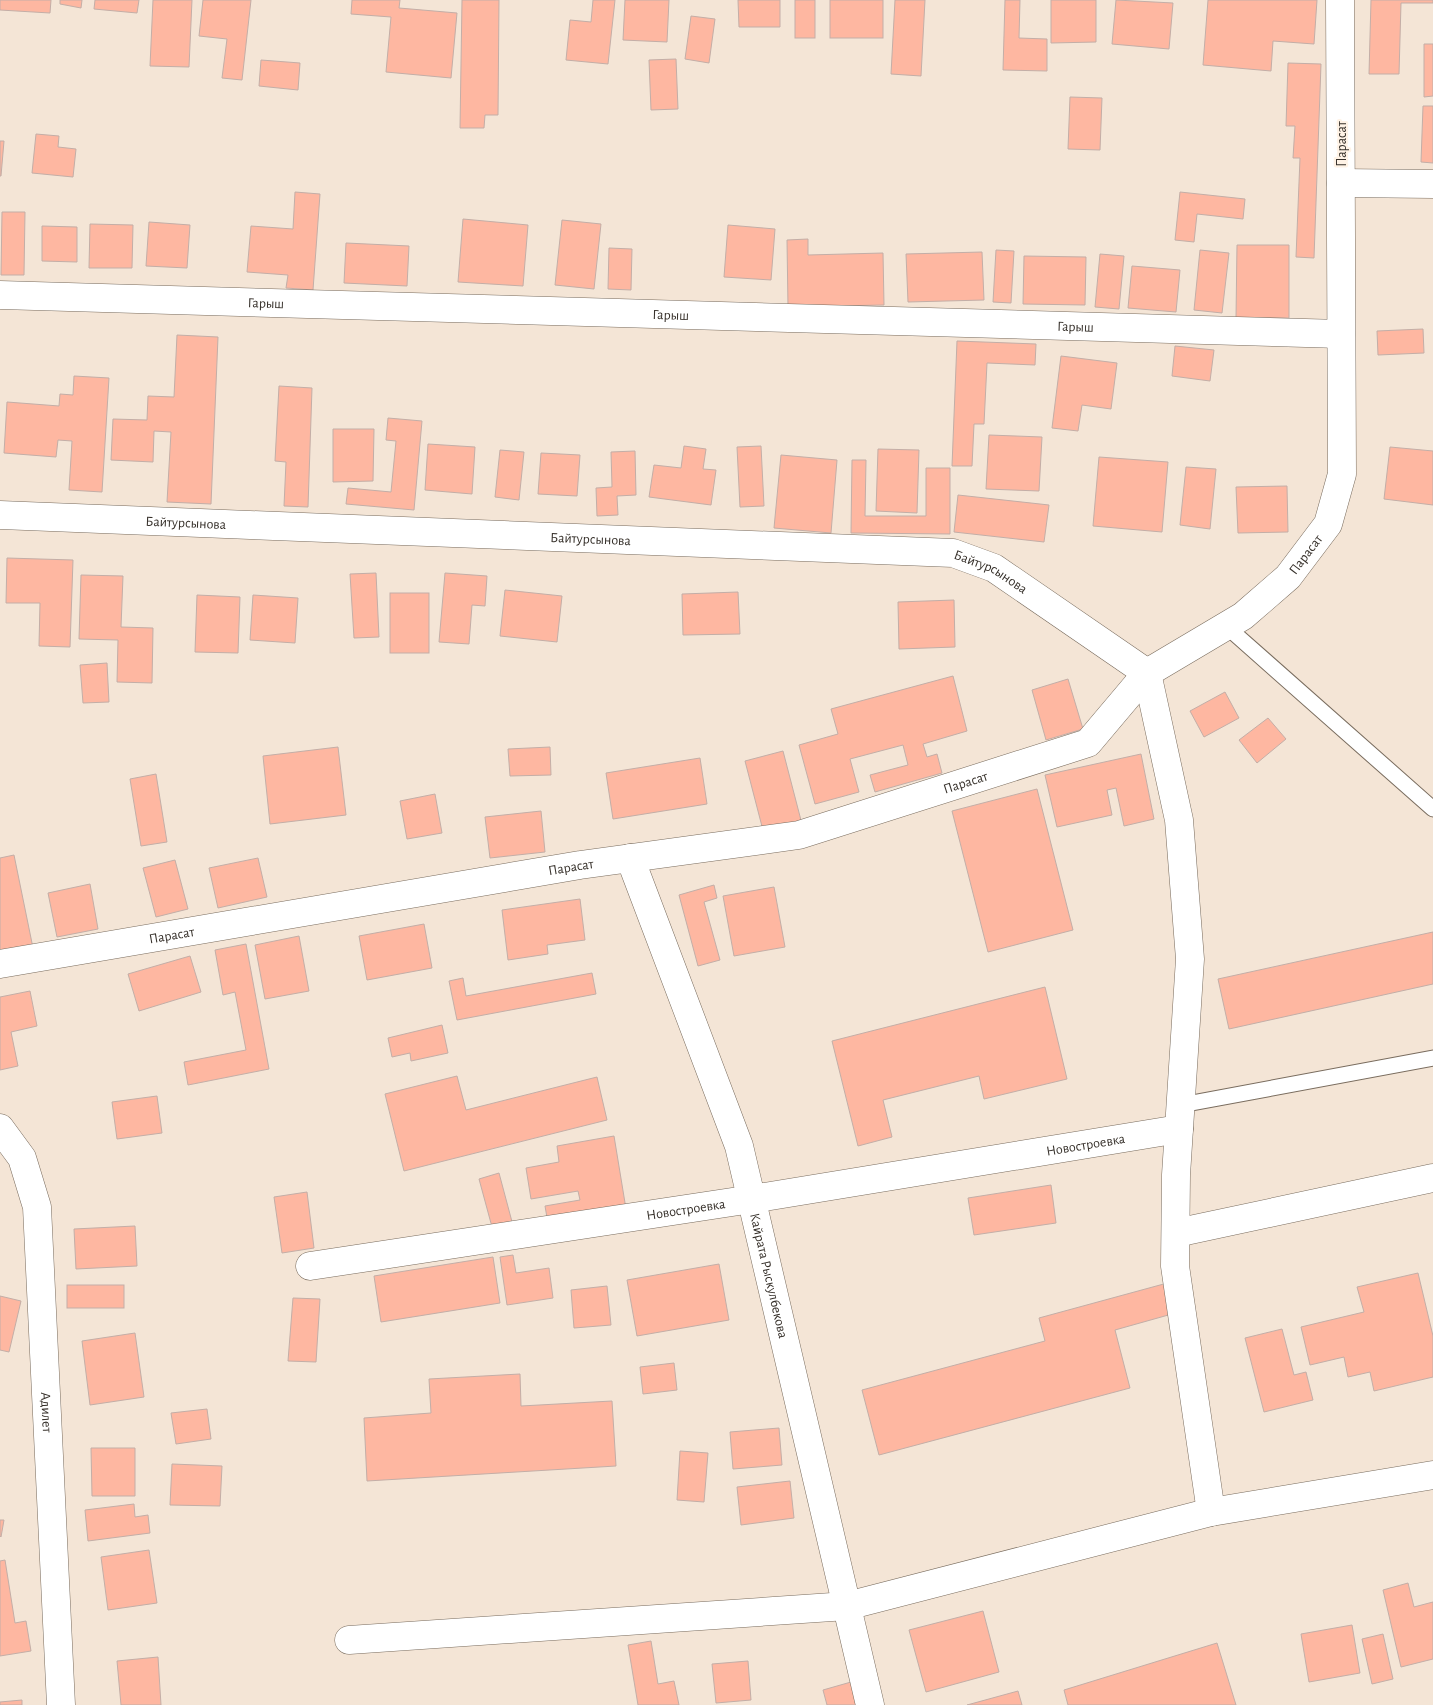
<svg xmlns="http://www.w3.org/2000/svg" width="1433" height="1705" font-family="'Alegreya Sans',sans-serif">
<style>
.building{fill:#feb7a1;stroke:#c3aea7}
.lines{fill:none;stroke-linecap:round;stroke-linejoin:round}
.lane-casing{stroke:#796c5e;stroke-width:17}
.street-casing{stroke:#796c5e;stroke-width:29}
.lane{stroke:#fff;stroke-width:15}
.street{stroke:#fff;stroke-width:28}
.labels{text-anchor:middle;stroke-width:4.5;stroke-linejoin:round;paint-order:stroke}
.street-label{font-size:14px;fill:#36302a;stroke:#fff3e6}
</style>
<rect width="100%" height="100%" fill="#f4e5d6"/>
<g class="building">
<polygon points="0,0 51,0 50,13 0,10"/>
<polygon points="60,0 82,0 81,8 60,4"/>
<polygon points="95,0 139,0 137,13 94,9"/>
<polygon points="153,0 192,0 189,67 150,66"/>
<polygon points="203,0 251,0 242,80 222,78 227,39 199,36"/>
<polygon points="352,0 400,0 399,8 457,13 451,78 386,72 391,17 351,14"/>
<polygon points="462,0 499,0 498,115 485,115 484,128 460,128"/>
<polygon points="593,0 615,0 608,64 566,60 570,20 591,22"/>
<polygon points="625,0 669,0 667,42 623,40"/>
<polygon points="738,0 780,0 780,27 739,27"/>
<rect x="795" y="0" width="20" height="38"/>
<rect x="830" y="0" width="53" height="38"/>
<polygon points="895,0 925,0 921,76 891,74"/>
<polygon points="1005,0 1020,0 1019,38 1047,39 1047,71 1003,70"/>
<polygon points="1051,0 1096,0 1096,42 1051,43"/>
<polygon points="1116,0 1173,3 1169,49 1112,44"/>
<polygon points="1208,0 1317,0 1314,44 1273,41 1271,71 1203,65"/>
<polygon points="1371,0 1433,0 1433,3 1401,3 1399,74 1369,74"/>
<polygon points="691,16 715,19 709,63 685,59"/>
<polygon points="1424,44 1433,44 1433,96 1424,97"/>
<polygon points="676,59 678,109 651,110 649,60"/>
<polygon points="261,60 300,63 298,90 259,86"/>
<polygon points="1288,63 1321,64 1314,258 1296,257 1300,158 1293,158 1295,126 1286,126"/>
<polygon points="1070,97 1102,98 1100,150 1068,149"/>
<polygon points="1423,106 1433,106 1433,163 1421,162"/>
<polygon points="36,134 59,136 58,147 76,149 73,177 32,173"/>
<polygon points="0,141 4,141 1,176 0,176"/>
<polygon points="295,192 320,194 313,290 286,288 288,275 247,272 251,226 293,229"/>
<polygon points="1180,192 1245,199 1243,219 1197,214 1194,242 1175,240"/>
<polygon points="2,212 25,212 24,275 1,275"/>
<polygon points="463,219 528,225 523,286 458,282"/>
<polygon points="562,220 601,224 594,289 555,285"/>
<polygon points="149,222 190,225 187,268 146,266"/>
<polygon points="90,224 133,225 132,268 89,268"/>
<polygon points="728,225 775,229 771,280 724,277"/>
<polygon points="42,226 77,227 77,262 42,261"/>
<polygon points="808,239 808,255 883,253 884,305 788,307 787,240"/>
<polygon points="346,243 409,246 407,286 344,283"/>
<polygon points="1237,245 1289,245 1289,318 1236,318"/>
<polygon points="609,248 632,249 631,290 608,289"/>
<polygon points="996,250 1014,251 1011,303 993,302"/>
<polygon points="1200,250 1229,253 1222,313 1194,310"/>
<polygon points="982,252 984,300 908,302 906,254"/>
<polygon points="1100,254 1124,256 1119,309 1095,307"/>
<polygon points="1024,256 1086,257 1085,305 1023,304"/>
<polygon points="1132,266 1180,270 1176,312 1128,308"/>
<polygon points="1423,329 1424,353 1378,355 1377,331"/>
<polygon points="177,335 218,337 211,504 167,502 171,432 154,431 153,462 111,460 113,419 147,420 148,396 174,397"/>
<polygon points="957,341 1036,344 1035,365 987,363 984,424 974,424 972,466 952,466"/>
<polygon points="1175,346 1214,350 1210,381 1172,376"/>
<polygon points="1061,356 1117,363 1111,409 1082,405 1078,431 1052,428"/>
<polygon points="74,376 109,378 102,492 69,490 72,441 58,440 56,457 4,453 7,402 59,406 60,394 73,395"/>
<polygon points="279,386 312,388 308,507 284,506 286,462 275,461"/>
<polygon points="388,418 422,421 414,510 346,504 348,488 391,492 396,441 386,440"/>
<polygon points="333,429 374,429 373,481 333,482"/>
<polygon points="989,435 1042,437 1039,491 986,489"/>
<polygon points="428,444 475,447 472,494 425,490"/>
<polygon points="684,446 706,449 703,469 716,470 711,505 649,497 654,465 681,468"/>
<polygon points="761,446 764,506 740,507 737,447"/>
<polygon points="1390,447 1433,451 1433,505 1384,499"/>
<polygon points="878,449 919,450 917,513 876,511"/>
<polygon points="500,450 524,452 519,500 495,497"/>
<polygon points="635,451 636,495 617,496 618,515 597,516 596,488 612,487 611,452"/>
<polygon points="541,453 580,455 577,496 538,494"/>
<polygon points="781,455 837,460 831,533 774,528"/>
<polygon points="1099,457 1168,462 1162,532 1093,526"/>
<polygon points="852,460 866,460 865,516 926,516 926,468 950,468 950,534 851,533"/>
<polygon points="1186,467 1216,469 1210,529 1180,525"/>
<polygon points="1287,486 1288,532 1238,533 1236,487"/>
<polygon points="958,495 1049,505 1044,542 954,532"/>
<polygon points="7,558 73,560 70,647 39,646 40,603 6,603"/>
<polygon points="376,573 379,637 354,638 350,574"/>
<polygon points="445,573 487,576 485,606 472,605 469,644 439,642"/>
<polygon points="81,575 123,576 121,627 153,628 152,683 117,682 118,640 79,639"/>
<polygon points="505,590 562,596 557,642 500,636"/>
<polygon points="738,592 740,634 683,635 682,594"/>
<rect x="390" y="593" width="39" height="60"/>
<polygon points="197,595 240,597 238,653 195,652"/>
<polygon points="253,595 298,598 295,643 250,640"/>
<polygon points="954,600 955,647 899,649 898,602"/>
<polygon points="107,663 109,702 83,703 80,665"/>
<polygon points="953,676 967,731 923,744 927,757 937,754 942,773 875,792 870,775 908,765 903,745 850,759 859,792 815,804 799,745 838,734 831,709"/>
<polygon points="1068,679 1083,729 1046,740 1032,690"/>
<polygon points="1225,692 1239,718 1204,737 1190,711"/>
<polygon points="1268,718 1286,739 1257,763 1239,740"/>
<polygon points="338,747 346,815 270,824 263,756"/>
<polygon points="550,747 551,775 510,776 508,749"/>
<polygon points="783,751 803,828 765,838 745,761"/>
<polygon points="1141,754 1154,819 1124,826 1116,788 1107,790 1112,815 1057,827 1045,775"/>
<polygon points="700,758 707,804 613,819 606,773"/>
<polygon points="156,774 167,842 141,846 130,779"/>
<polygon points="1037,789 1073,930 988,952 952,811"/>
<polygon points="435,794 442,833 407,839 400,801"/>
<polygon points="541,811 545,852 490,858 485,817"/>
<polygon points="14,855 33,948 0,955 0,858"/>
<polygon points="258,858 267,897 218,908 209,868"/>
<polygon points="175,860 188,909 156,917 143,868"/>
<polygon points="90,884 98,929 57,937 48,893"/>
<polygon points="714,885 717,898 704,902 720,960 698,966 679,895"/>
<polygon points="774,887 785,947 734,956 723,896"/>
<polygon points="580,899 585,940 547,945 548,954 508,960 502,910"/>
<polygon points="424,924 432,968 367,980 359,936"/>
<polygon points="1433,932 1433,984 1229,1029 1218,979"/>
<polygon points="299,936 309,991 265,999 255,945"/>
<polygon points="246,944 269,1069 188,1085 184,1062 246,1050 235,992 223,995 215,950"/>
<polygon points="190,956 201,992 139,1011 128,974"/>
<polygon points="592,973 596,994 457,1020 449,981 463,978 466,996"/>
<polygon points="1045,987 1067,1079 984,1099 979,1076 883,1100 892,1137 858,1146 832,1041"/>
<polygon points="30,991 37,1026 11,1032 18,1066 0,1070 0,997"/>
<polygon points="442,1025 448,1053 411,1061 410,1053 392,1057 388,1038"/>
<polygon points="457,1076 466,1110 597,1077 607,1120 404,1171 385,1094"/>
<polygon points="157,1096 162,1133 117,1139 112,1102"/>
<polygon points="614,1136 627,1215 549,1229 545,1206 580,1200 578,1191 531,1199 526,1168 559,1162 557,1146"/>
<polygon points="499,1173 515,1233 495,1238 479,1179"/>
<polygon points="1051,1185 1056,1223 974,1235 968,1198"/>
<polygon points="307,1192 314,1248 282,1253 274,1197"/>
<polygon points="135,1226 137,1266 76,1269 74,1229"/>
<polygon points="513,1255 516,1273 549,1268 553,1298 507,1305 500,1257"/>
<polygon points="493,1257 500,1303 381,1322 374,1276"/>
<polygon points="719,1264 729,1320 637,1336 627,1280"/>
<polygon points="1418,1273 1433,1336 1433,1377 1374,1391 1370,1372 1348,1377 1344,1357 1310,1365 1301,1327 1364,1312 1357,1287"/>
<polygon points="1171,1282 1179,1312 1115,1330 1130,1388 879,1455 862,1390 1045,1341 1039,1318"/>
<rect x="67" y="1285" width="57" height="23"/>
<polygon points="607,1286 611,1325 574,1328 571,1290"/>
<polygon points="0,1296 21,1301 9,1352 0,1350"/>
<polygon points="293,1298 320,1299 316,1362 288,1361"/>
<polygon points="1282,1329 1294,1375 1306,1372 1313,1400 1264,1412 1245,1338"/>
<polygon points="135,1333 144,1397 90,1405 82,1341"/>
<polygon points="674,1363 677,1390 643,1394 640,1367"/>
<polygon points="520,1374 521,1406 612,1401 616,1466 367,1481 364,1418 431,1413 429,1379"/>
<polygon points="207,1409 211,1439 176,1444 171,1413"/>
<polygon points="779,1428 782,1465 733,1469 730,1432"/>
<polygon points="91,1448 135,1448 135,1496 92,1496"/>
<polygon points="680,1451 708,1453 704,1502 677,1500"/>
<polygon points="172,1464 222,1466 220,1506 170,1505"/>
<polygon points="790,1481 794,1518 741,1525 737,1487"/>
<polygon points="134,1504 135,1517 148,1515 150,1533 88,1541 85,1510"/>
<polygon points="0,1520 4,1520 1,1537 0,1536"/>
<polygon points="149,1550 157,1603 108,1610 101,1557"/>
<polygon points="5,1560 15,1623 26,1621 31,1651 0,1656 0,1561"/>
<polygon points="1408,1583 1414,1607 1433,1602 1433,1659 1401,1667 1383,1590"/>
<polygon points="983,1611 999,1672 926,1692 909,1630"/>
<polygon points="1352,1625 1360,1673 1309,1682 1301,1634"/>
<polygon points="1383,1634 1393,1679 1372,1684 1362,1639"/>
<polygon points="651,1641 658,1684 674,1681 679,1705 638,1705 628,1645"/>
<polygon points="1217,1643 1236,1705 1068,1705 1064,1690"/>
<polygon points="158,1657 161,1705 121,1705 117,1661"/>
<polygon points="748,1661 751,1700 716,1703 712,1664"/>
<polygon points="851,1682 858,1705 827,1705 823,1690"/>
<polygon points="1018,1691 1022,1705 967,1705"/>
<polygon points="22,1700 22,1705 0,1705 0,1702"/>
</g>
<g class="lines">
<g class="lane-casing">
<g id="lane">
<polyline points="1226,626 1433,809"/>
<polyline points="1181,1105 1433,1058"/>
</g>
</g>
<g class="street-casing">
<g id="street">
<polyline points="1341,183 1433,184"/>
<path id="s1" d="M0,295L1341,334"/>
<path id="s2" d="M0,515L953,553L994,568L1147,673"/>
<polyline points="1147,673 1179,820 1190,959 1176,1175 1175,1266 1211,1512"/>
<path id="s3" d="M630,858L739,1146L870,1705"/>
<path id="s4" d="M0,964L580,865L799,835L1088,743L1147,673L1243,616L1288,577L1328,524L1342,474L1340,0"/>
<path id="s5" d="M0,1128L22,1158L37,1207L61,1705"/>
<polyline points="1176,1233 1433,1178"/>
<path id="s6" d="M310,1266L752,1199L1179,1129"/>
<polyline points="349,1640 847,1606 1211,1512 1433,1475"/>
</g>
</g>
<use href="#lane" class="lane"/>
<use href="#street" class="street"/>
</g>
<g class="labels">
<g class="street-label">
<text transform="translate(1341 144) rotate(-90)" y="5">Парасат</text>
<text dy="5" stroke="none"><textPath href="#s1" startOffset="266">Гарыш</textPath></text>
<text dy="5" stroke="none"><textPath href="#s1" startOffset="671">Гарыш</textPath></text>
<text dy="5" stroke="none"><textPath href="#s1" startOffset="1076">Гарыш</textPath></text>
<text dy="5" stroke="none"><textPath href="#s2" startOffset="186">Байтурсынова</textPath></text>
<text dy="5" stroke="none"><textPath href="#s2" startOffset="591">Байтурсынова</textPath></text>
<text dy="5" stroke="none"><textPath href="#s4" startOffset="1404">Парасат</textPath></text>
<text dy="5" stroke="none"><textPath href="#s2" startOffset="996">Байтурсынова</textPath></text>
<text dy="5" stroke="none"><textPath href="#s4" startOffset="984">Парасат</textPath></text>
<text dy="5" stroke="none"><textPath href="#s4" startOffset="579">Парасат</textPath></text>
<text dy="5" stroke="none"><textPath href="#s4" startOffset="174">Парасат</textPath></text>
<text dy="5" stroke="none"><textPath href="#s6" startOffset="785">Новостроевка</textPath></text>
<text dy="5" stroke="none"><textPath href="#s6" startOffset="380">Новостроевка</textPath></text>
<text dy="5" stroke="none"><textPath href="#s3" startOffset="441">Кайрата Рыскулбекова</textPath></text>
<text dy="5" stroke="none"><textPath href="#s5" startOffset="294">Адилет</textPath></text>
</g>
</g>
</svg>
